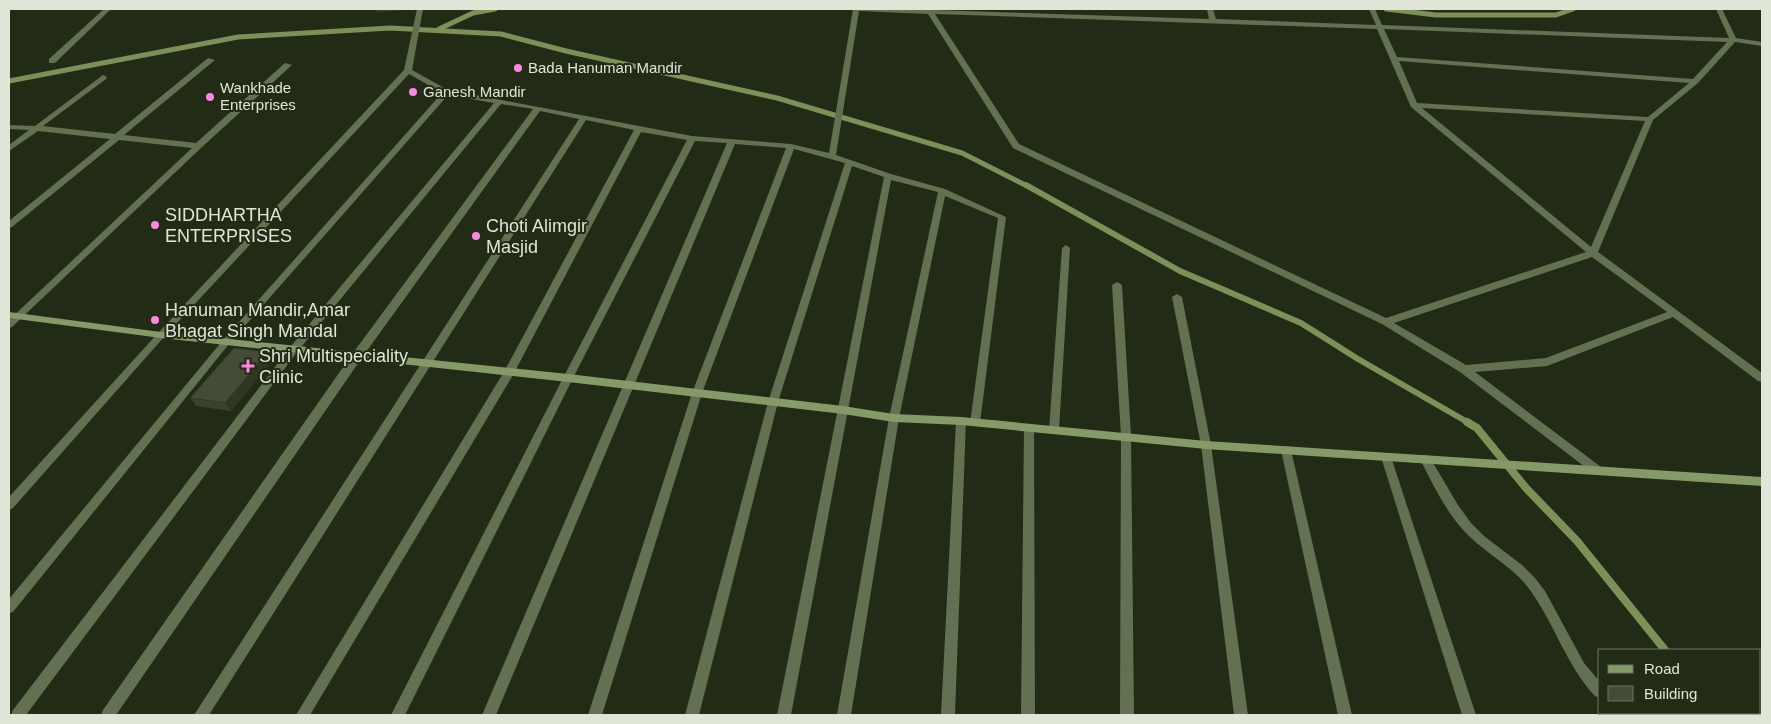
<svg xmlns="http://www.w3.org/2000/svg" width="1771" height="724" font-family="Arial,sans-serif">
<style>
.lines{fill:none;stroke-linecap:round;stroke-linejoin:round}
.stream-far2{stroke:#7c9058;stroke-width:5}
.stream-far1{stroke:#7c9058;stroke-width:6}
.stream{stroke:#7c9058;stroke-width:8}
.street{fill:#637052;fill-rule:evenodd}
.secondary{fill:#859969;fill-rule:evenodd}
.wall{fill:#3a422e}
.shaded-wall{fill:#2f3626}
.building{fill:#434d36;stroke:#2f3626}
.poi-dot{fill:#fe86e1;stroke:#222b15;stroke-width:2}
.labels{text-anchor:middle;stroke-width:4;stroke-linejoin:round;paint-order:stroke}
.far-poi-label{font-size:15px;fill:#dfe5d7;stroke:#222b15;text-anchor:start}
.poi-label{font-size:18px;fill:#dfe5d7;stroke:#222b15;text-anchor:start}
</style>
<rect width="100%" height="100%" fill="#222b15"/>
<g class="lines">
<g class="stream-far2">
<polyline points="1386,9 1436,15 1556,15 1573,9"/>
<polyline points="439,29 473,13 495,9"/>
<polyline points="9,81 238,37 390,28 501,34 566,51 777,98 962,153 1029,187"/>
</g>
<polyline class="stream-far1" points="1026,185 1180,271 1301,323 1358,359 1469,423"/>
<g class="stream">
<polyline points="1467,422 1477,428 1526,488 1577,541 1665,650"/>
<polyline points="1727,713 1730,715"/>
</g>
<g class="street">
<polygon points="104,9 111,9 55,63 49,63 49,59"/>
<path d="M417,9H423L412,70L448,90L692,136L791,144L829,153L853,9H904L1209,19L1207,9H1213L1216,19L1376,25L1369,9H1375L1382,25L1729,38L1716,9H1722L1736,38L1762,42V46L1735,42L1698,83L1653,120L1598,252L1762,373V382L1758,381L1673,317L1547,366L1475,372L1601,467L1603,470L1601,473L1597,474L1593,473L1460,372L1382,324L1013,148L928,14L859,11L836,155L891,174L945,189L1006,217L980,423L979,426H971L970,423L998,218L945,196L899,418L851,715H837L889,418L938,192L891,180L791,715H777L884,177L852,166L778,402L699,715H685L768,402L845,163L794,149L702,393L602,715H588L692,393L786,148L735,144L496,715H482L727,143L695,141L573,378L405,715H391L563,378L687,140L641,132L513,375L310,715H296L505,370L634,130L586,120L209,715H194L579,119L540,111L361,359L116,715H101L103,710L353,353L533,109L501,104L297,352L26,715H11L13,710L291,346L494,103L448,95L229,344L13,612L9,613V599L223,340L442,93L409,74L164,337L13,508L9,510V497L158,333L404,70ZM935,14L1377,29L1411,107L1586,252L1386,318L1019,144ZM1384,29L1727,42L1693,79L1397,57ZM1399,61L1689,83L1648,117L1417,103ZM1422,108L1645,121L1591,247ZM1592,257L1667,312L1546,358L1466,365L1394,323Z"/>
<polygon points="208,58 215,60 124,135 196,143 285,63 292,65 201,148 12,327 9,328 9,320 192,148 119,140 12,227 9,228 9,221 110,139 38,131 9,151 9,145 29,130 9,129 9,125 35,126 103,75 107,77 106,79 43,126 115,134"/>
<polygon points="1066,245 1070,248 1059,430 1058,433 1050,433 1049,430 1062,248"/>
<polygon points="1117,282 1122,285 1131,436 1134,715 1120,715 1121,436 1112,285"/>
<polygon points="1177,294 1182,297 1211,445 1248,715 1234,715 1201,445 1172,297"/>
<polygon points="961,417 965,418 966,421 955,715 941,715 956,421 957,418"/>
<polygon points="1029,424 1033,425 1034,428 1035,715 1021,715 1024,428 1025,425"/>
<polygon points="1286,446 1290,447 1291,450 1352,715 1338,715 1281,450 1282,447"/>
<polygon points="1386,453 1390,454 1391,457 1476,715 1462,715 1381,457 1382,454"/>
<path d="M1425,455L1429,456L1458,505L1471,523L1484,536L1522,565L1535,578L1545,591L1584,663L1600,682V698L1595,696C1565,664 1554,621 1527,586C1511,566 1487,554 1469,536C1448,516 1433,485 1420,459L1421,456Z"/>
<polygon points="1615,713 1630,713 1631,715 1616,715"/>
</g>
<polygon class="secondary" points="9,312 161,332 568,374 843,406 894,414 961,417 1206,441 1762,477 1762,486 1206,449 961,425 894,422 843,414 568,382 161,338 9,318"/>
</g>
<g class="wall">
<polygon points="376,9 402,9 402,10 377,12"/>
<polygon points="268,352 273,360 231,411 196,406 190,398"/>
</g>
<polygon class="shaded-wall" points="268,352 273,360 231,411 225,403"/>
<polygon class="building" points="234,348 268,352 225,403 190,398"/>
<g class="poi-dot">
<circle cx="518" cy="68" r="5"/>
<circle cx="413" cy="92" r="5"/>
<circle cx="210" cy="97" r="5"/>
<circle cx="155" cy="225" r="5"/>
<circle cx="476" cy="236" r="5"/>
<circle cx="155" cy="320" r="5"/>
<path d="M245.5 358.5h5v5h5v5h-5v5h-5v-5h-5v-5h5z"/>
</g>
<g class="labels">
<g class="far-poi-label">
<text x="528" y="73">Bada Hanuman Mandir</text>
<text x="220" y="93">Wankhade<tspan x="220" dy="17">Enterprises</tspan></text>
<text x="423" y="97">Ganesh Mandir</text>
</g>
<g class="poi-label">
<text x="165" y="221">SIDDHARTHA<tspan x="165" dy="21">ENTERPRISES</tspan></text>
<text x="486" y="232">Choti Alimgir<tspan x="486" dy="21">Masjid</tspan></text>
<text x="165" y="316">Hanuman Mandir,Amar<tspan x="165" dy="21">Bhagat Singh Mandal</tspan></text>
<text x="259" y="362">Shri Multispeciality<tspan x="259" dy="21">Clinic</tspan></text>
</g>
</g>
<rect width="1771" height="724" fill="none" stroke="#dfe5d7" stroke-width="20"/>
<rect x="1598" y="649" width="162" height="65" fill="#222b15" stroke="#6e7563"/>
<rect x="1608" y="665" width="25" height="8" fill="#859969" stroke="#6e7563"/>
<text x="1644" y="674" font-size="15" fill="#dfe5d7">Road</text>
<rect x="1608" y="686" width="25" height="15" fill="#434d36" stroke="#6e7563"/>
<text x="1644" y="699" font-size="15" fill="#dfe5d7">Building</text>
</svg>
